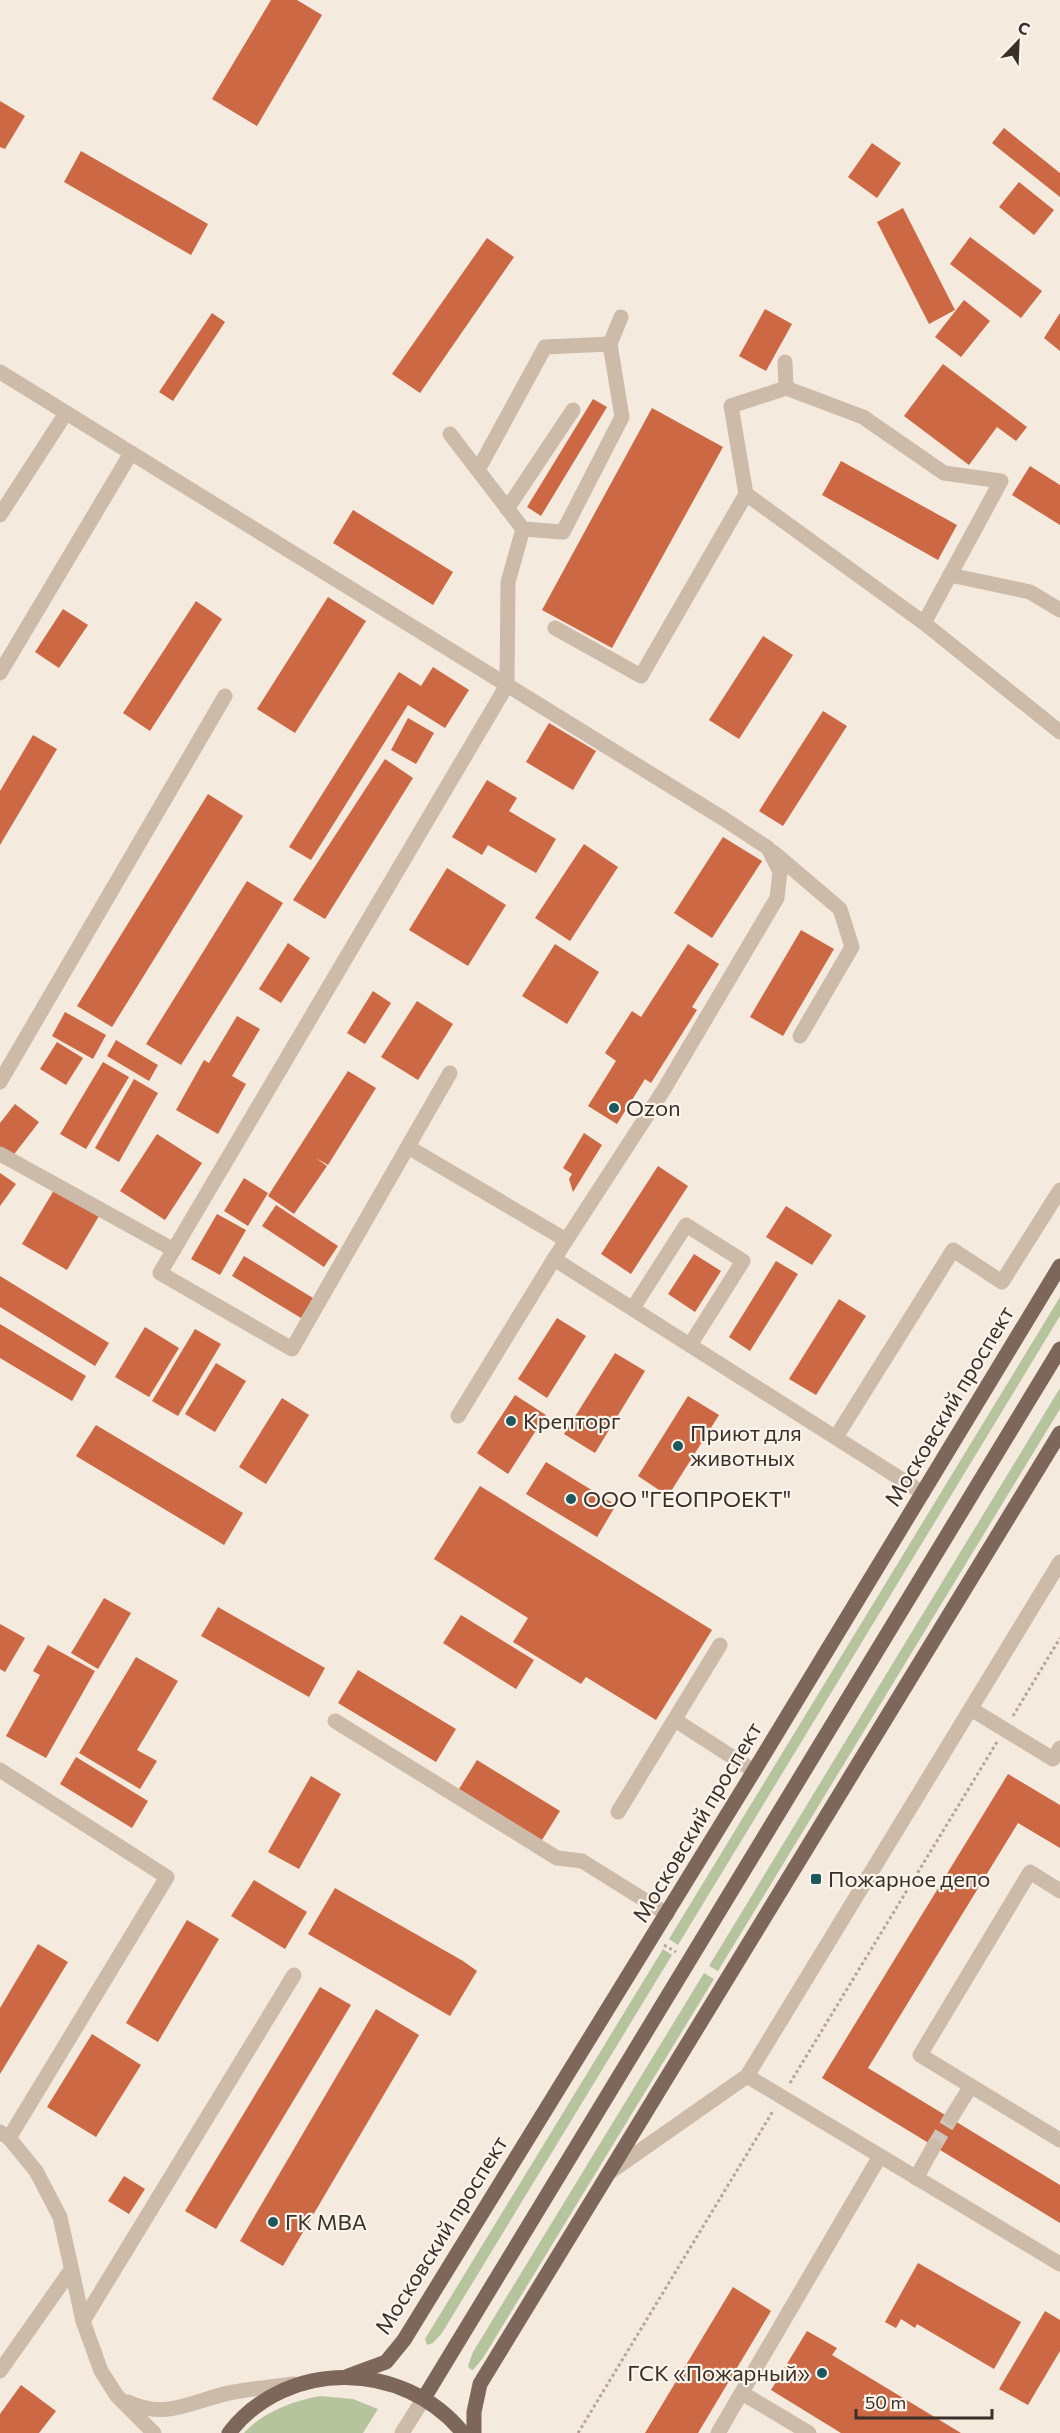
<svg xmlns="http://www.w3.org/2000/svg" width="1060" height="2433" font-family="Commissioner,sans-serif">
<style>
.green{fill:#b6c49d}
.building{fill:#cc6944}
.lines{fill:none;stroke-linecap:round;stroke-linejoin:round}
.minor-tunnel{stroke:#cfc5ba;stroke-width:15;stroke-dasharray:15 8;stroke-linecap:butt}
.path{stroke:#b9a593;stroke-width:3;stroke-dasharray:3 3;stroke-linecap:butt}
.minor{stroke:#cdbba9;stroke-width:15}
.major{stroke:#7d665a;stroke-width:15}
.poi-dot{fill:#1c585e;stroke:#fbf4eb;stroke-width:2}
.labels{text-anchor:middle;stroke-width:4.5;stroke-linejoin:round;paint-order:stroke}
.poi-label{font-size:22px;fill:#3a2f29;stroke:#fbf4eb;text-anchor:start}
.street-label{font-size:22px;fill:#3a2f29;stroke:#fbf4eb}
</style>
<rect width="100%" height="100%" fill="#f4eade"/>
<g class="green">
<polygon points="1060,1297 1060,1316 678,1945 669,1939"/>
<polygon points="1060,1388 1060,1409 718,1971 709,1966"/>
<polygon points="663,1949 672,1955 442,2333 433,2343 427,2345 425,2339"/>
<polygon points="704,1973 714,1979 483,2358 473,2370 470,2369 468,2366 473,2352"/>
<path d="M320,2396L353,2399L378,2409L363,2433H244C263,2412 293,2401 320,2396Z"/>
</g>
<g class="building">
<polygon points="271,0 297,0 322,15 257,126 212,99"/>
<polygon points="0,101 25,116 5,149 0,147"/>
<polygon points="1004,128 1060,173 1060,197 992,143"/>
<polygon points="872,143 901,163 877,198 848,177"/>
<polygon points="81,151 208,224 191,255 64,182"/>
<polygon points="1019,182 1054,210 1034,235 999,207"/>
<polygon points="903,208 955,310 929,324 877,222"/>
<polygon points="970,237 1042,291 1021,318 950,264"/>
<polygon points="487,238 514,257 420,393 392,374"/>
<polygon points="964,300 990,321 961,357 935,337"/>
<polygon points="765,309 792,324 766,371 739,356"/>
<polygon points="212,313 225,322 173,401 159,392"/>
<polygon points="1060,313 1060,351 1044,338"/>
<polygon points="943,364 1027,427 1016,441 997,427 969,465 904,416"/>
<polygon points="593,399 607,407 541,516 527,507"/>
<polygon points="652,408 723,447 612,648 542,610"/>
<polygon points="841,461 957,525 938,560 822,495"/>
<polygon points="1030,466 1060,485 1060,525 1012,495"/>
<polygon points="353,510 453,572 433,605 333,543"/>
<polygon points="328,597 366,621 295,733 257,709"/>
<polygon points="196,601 222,619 150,731 123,713"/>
<polygon points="63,609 88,625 59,668 35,652"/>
<polygon points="763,636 793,655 739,739 709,720"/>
<polygon points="433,667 469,690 445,728 408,705 311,860 289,847 399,672 421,686"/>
<polygon points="823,711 847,726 783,826 759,811"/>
<polygon points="408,718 434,733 416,764 391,750"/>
<polygon points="549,723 596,751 573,790 526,762"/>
<polygon points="33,735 57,749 0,845 0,791"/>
<polygon points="385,759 413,778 325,919 293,900"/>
<polygon points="487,780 517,798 509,811 556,839 536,873 488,845 482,855 452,837"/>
<polygon points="208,794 243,816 112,1027 77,1006"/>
<polygon points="723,837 762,861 712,938 674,913"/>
<polygon points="584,844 618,867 570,941 535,918"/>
<polygon points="447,868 506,905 468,966 409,930"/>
<polygon points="247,881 283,903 181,1065 146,1044"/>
<polygon points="801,930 834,949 783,1036 750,1017"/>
<polygon points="288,943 310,958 281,1003 259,989"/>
<polygon points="555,944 599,972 567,1024 522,996"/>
<polygon points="688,944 719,964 692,1007 697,1010 651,1083 645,1079 617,1124 588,1106 616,1061 605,1053 632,1011 641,1017"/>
<polygon points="373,991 391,1003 365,1044 347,1033"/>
<polygon points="417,1001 453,1024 418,1080 381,1057"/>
<polygon points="65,1012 106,1035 93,1059 52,1036"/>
<polygon points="237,1016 260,1029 232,1076 246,1084 218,1134 176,1110 204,1060 209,1063"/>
<polygon points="116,1040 158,1065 149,1081 107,1056"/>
<polygon points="57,1042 83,1058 66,1085 40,1069"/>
<polygon points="103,1062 129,1077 86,1149 60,1134"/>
<polygon points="348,1071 376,1088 328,1165 316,1158 327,1166 294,1214 268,1196"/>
<polygon points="134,1079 158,1093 119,1162 95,1148"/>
<polygon points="15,1104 39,1122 12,1157 0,1147 0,1123"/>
<polygon points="584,1133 602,1145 573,1192 569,1179 572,1174 563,1168"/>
<polygon points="157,1134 202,1163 165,1220 120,1191"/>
<polygon points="658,1166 688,1186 631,1274 601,1254"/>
<polygon points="0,1173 16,1184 0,1206"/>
<polygon points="244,1178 268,1193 248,1226 224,1211"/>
<polygon points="54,1190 99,1216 67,1270 22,1244"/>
<polygon points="276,1205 338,1246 324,1267 262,1226"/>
<polygon points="786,1206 832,1235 812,1265 766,1237"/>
<polygon points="217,1214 246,1230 220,1275 191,1259"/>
<polygon points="694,1254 721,1271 695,1312 668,1294"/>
<polygon points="244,1256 313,1298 301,1318 232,1276"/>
<polygon points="776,1261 798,1274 750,1351 729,1337"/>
<polygon points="0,1276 109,1343 95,1366 0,1307"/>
<polygon points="839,1299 866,1316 816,1395 789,1379"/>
<polygon points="557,1318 586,1336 547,1398 518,1379"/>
<polygon points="0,1324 86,1376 72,1401 0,1358"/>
<polygon points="145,1327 179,1348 149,1397 115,1377"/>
<polygon points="195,1329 221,1344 178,1416 152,1401"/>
<polygon points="615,1353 645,1371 595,1453 564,1434"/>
<polygon points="216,1363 246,1381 215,1432 185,1414"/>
<polygon points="515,1395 546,1415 508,1474 477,1453"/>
<polygon points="688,1396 719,1415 668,1496 638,1476"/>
<polygon points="282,1398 309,1415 266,1484 239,1467"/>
<polygon points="96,1425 243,1513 224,1545 76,1456"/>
<polygon points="546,1462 616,1505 597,1537 526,1494"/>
<polygon points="480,1486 712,1630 656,1720 586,1677 581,1684 513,1642 528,1618 434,1559"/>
<polygon points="104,1598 131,1613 98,1669 71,1653"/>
<polygon points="218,1607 325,1668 309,1697 201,1636"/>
<polygon points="461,1615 534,1660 516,1689 443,1643"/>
<polygon points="0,1624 25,1638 5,1672 0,1669"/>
<polygon points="48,1645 95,1671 46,1758 6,1736 40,1675 33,1671"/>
<polygon points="136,1657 178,1681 137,1750 157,1761 140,1789 79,1753"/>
<polygon points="358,1670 456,1729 436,1762 338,1703"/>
<polygon points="76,1757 148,1801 132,1828 60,1784"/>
<polygon points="477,1760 560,1811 542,1840 459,1789"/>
<polygon points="1008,1774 1060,1805 1060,1848 1018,1823 868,2068 1060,2185 1060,2223 822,2078"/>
<polygon points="311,1776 341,1794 299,1869 268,1852"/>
<polygon points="254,1880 307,1912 285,1949 231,1916"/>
<polygon points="335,1888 463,1961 477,1971 450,2016 308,1934"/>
<polygon points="187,1920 219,1939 158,2042 126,2023"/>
<polygon points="38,1944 68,1962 0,2074 0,2008"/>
<polygon points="320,1987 351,2005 216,2229 185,2211"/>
<polygon points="376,2009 419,2035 283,2266 240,2241"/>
<polygon points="92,2034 141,2065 96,2137 47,2107"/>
<polygon points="124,2176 145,2189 129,2214 108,2201"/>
<polygon points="918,2263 1021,2322 994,2369 917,2324 915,2328 901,2319 896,2328 885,2322"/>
<polygon points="733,2287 771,2311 698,2433 645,2433"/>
<polygon points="1045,2311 1060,2320 1060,2351 1028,2405 999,2389"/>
<polygon points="807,2331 837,2348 832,2355 961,2433 841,2433 771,2390"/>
<polygon points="21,2385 56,2411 39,2433 0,2433 0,2414"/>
</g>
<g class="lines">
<polyline class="minor-tunnel" points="934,2146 951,2118"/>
<g class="path">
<polyline points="1013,1716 1060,1638"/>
<polyline points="664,1945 676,1952"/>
<polyline points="790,2083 997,1742"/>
<polyline points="578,2433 773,2111"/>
</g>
<g class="minor">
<polyline points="0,372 724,819 768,848 780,872 777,898 663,1091 554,1259 458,1416"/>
<polyline points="786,388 863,417 944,473 1001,481 924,623"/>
<polyline points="478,470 545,347 610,344 621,317"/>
<polyline points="746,494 731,406 786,388 785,362"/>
<polyline points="507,509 573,410"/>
<polyline points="0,515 66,413"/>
<polyline points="523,529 563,532 622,417 610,344"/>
<polyline points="950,575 1030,592 1060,610"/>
<polyline points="555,628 641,676 746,494 924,623 1060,732"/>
<polyline points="0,673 131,453"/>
<polyline points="773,852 840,909 852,947 800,1036"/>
<polyline points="450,1073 292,1349 160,1273 507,685 508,582 523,529 450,434"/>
<polyline points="0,1082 225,696"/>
<polyline points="408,1147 566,1240"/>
<polyline points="0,1154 174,1250"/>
<polyline points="554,1259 923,1493"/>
<polyline points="633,1308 686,1225 743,1261 690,1345"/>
<polyline points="836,1437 953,1250 1002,1282 1060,1190"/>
<polyline points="971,1709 1053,1759 1060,1748"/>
<polyline points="675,1720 754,1771"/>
<polyline points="335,1721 557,1858 582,1861 667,1914"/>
<polyline points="0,1770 167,1877 9,2138"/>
<polyline points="618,1812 720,1645"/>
<polyline points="1060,1891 1030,1872 920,2055 1060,2140"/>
<polyline points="747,2076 1060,2264"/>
<polyline points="951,2118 971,2086"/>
<polyline points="0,2132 9,2138 36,2171 60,2217 83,2321 101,2371 117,2396 154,2433"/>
<polyline points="610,2172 747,2076 1060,1562"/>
<polyline points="916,2178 934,2146"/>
<polyline points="83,2321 294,1975"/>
<polyline points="0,2371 71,2270"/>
<polyline points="742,2393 809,2433"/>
<path d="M128,2402C168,2421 195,2399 234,2392C254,2388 274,2387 294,2384"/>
<polyline points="402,2433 424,2398"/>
<polyline points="718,2433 880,2156"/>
</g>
<g class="major">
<polyline points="348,2376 386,2362 404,2340 754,1771 1060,1266"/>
<polyline points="424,2398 1060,1349"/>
<path d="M229,2433C287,2358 404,2360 463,2433"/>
<polyline points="474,2433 474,2412 480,2384 1060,1433"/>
</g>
</g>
<g class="poi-dot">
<circle cx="614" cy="1108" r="6"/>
<circle cx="511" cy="1421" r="6"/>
<circle cx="678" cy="1446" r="6"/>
<circle cx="571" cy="1499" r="6"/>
<rect x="810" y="1873" width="12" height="12" rx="3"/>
<circle cx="273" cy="2222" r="6"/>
<circle cx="822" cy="2373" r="6"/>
</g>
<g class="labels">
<g class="poi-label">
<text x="626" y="1116">Ozon</text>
<text x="523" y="1429">Крепторг</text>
<text x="690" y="1441">Приют для<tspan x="690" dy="25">животных</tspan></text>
<text x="583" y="1507">ООО "ГЕОПРОЕКТ"</text>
<text x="828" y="1887">Пожарное депо</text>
<text x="285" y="2230">ГК МВА</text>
<text x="810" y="2381" text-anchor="end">ГСК «Пожарный»</text>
</g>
<g class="street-label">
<text transform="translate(949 1406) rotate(-59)" y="8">Московский проспект</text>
<text transform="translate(697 1822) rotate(-59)" y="8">Московский проспект</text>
<text transform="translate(441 2235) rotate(-58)" y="8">Московский проспект</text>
</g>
</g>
<g transform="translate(1018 42) rotate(23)" stroke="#fbf4eb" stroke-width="4.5" paint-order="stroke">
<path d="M0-4.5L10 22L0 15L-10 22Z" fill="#3a2f29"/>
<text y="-9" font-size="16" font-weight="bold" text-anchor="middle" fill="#3a2f29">С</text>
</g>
<path d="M856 2409v9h136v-9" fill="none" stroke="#3a2f29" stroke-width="3"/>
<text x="865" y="2409" font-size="18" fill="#3a2f29" stroke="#fbf4eb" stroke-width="4.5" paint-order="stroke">50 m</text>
</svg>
